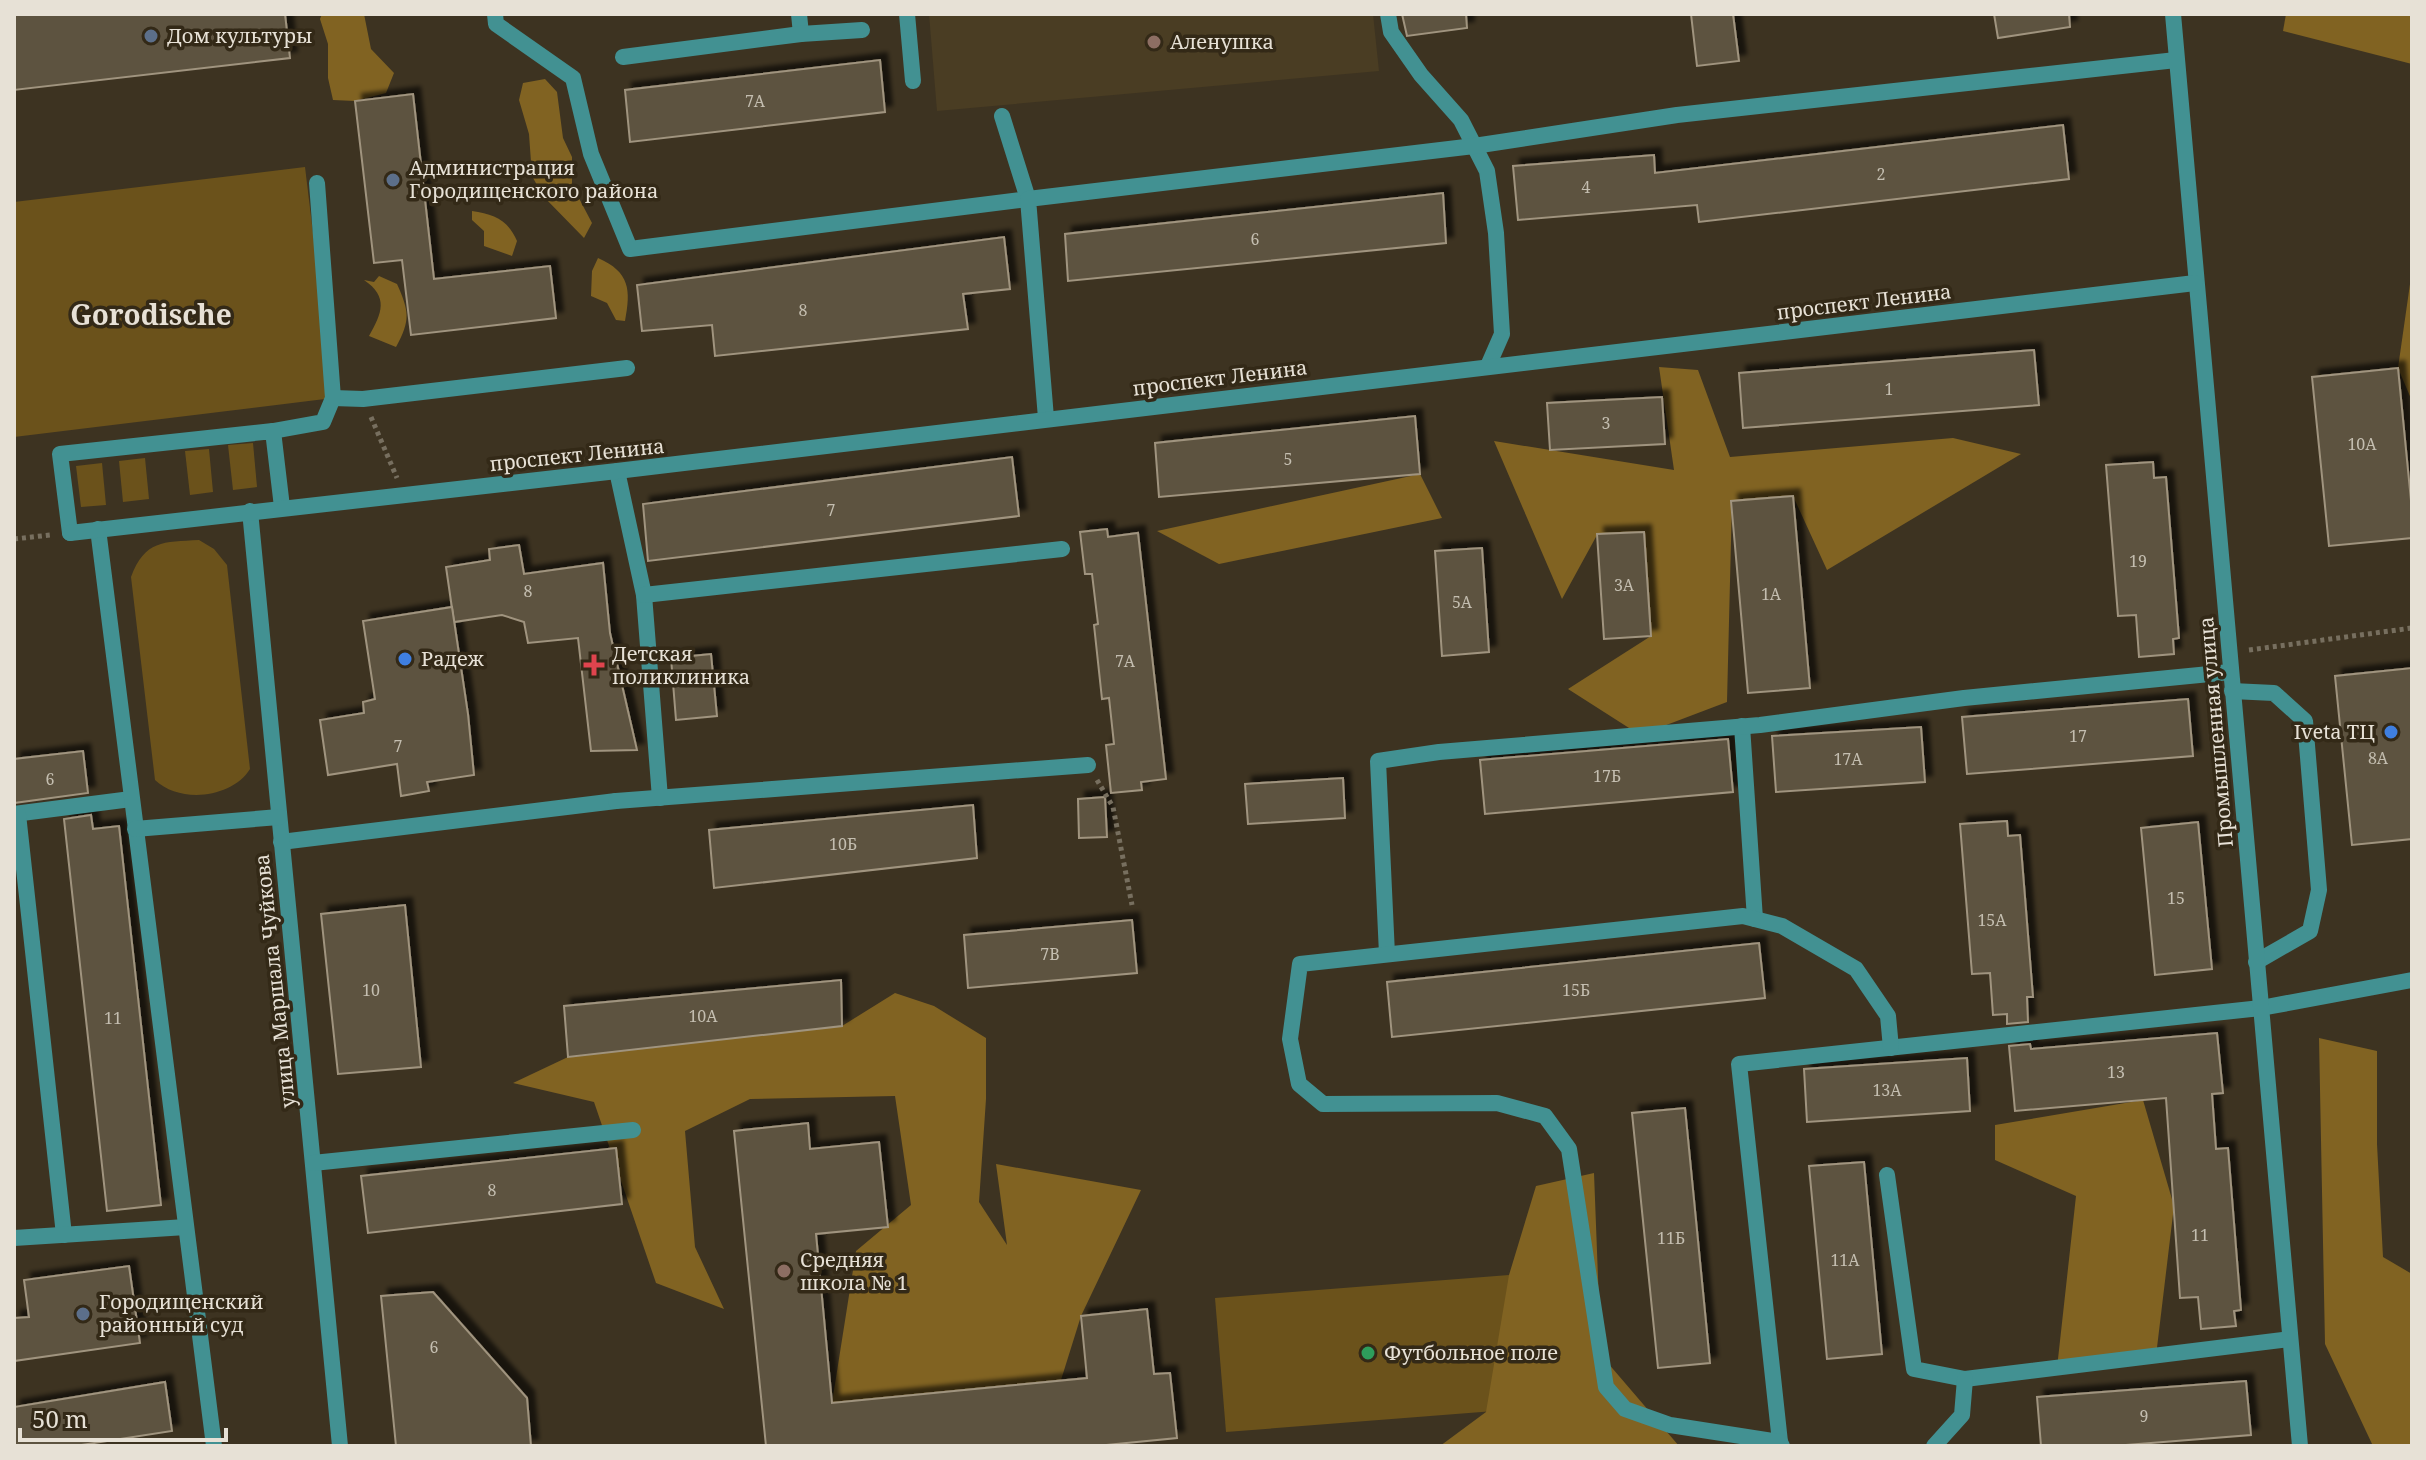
<svg xmlns="http://www.w3.org/2000/svg" width="2426" height="1460" font-family="'Noto Serif',serif">
<style>
.built{fill:#4a3d23}
.green{fill:#6b521b}
.forest{fill:#816322}
.building{fill:#5d533f;stroke:#a0947f;stroke-width:2;filter:url(#shadow)}
.lines{fill:none;stroke-linecap:round;stroke-linejoin:round}
.path{stroke:#776f5f;stroke-width:5;stroke-dasharray:4 4;stroke-linecap:butt}
.service{stroke:#429192;stroke-width:16}
.minor{stroke:#429192;stroke-width:16}
.service-dot{fill:#5c6f8a;stroke:#332917;stroke-width:3}
.education-dot{fill:#8d6e63;stroke:#332917;stroke-width:3}
.shop-dot{fill:#3f7fe0;stroke:#332917;stroke-width:3}
.health-dot{fill:#e0444e;stroke:#332917;stroke-width:3}
.leisure-dot{fill:#2e9e5b;stroke:#332917;stroke-width:3}
.labels{text-anchor:middle;stroke-width:7;stroke-linejoin:round;paint-order:stroke}
.number-label{font-size:16px;fill:#c4beb0}
.poi-label{font-size:20px;fill:#e7e1d6;stroke:#332917;text-anchor:start}
.street-label{font-size:20px;fill:#e7e1d6;stroke:#332917}
.district-label{font-size:28px;font-weight:bold;fill:#e7e1d6;stroke:#332917}
</style>
<defs>
<filter id="shadow"><feDropShadow dx="7" dy="-7" stdDeviation="2" flood-color="#0009"/></filter>
</defs>
<rect width="100%" height="100%" fill="#3d3321"/>
<polygon class="built" points="929,14 1373,14 1379,71 937,111"/>
<g class="green">
<polygon points="305,167 333,398 14,437 14,202"/>
<polygon points="253,443 257,487 233,490 228,445"/>
<polygon points="209,449 213,492 190,495 185,451"/>
<polygon points="145,458 149,499 123,502 119,461"/>
<polygon points="102,463 106,505 81,507 76,466"/>
<path d="M199,540L214,549L227,565L250,769C232,798 180,804 155,780L131,577C145,540 163,542 199,540Z"/>
<polygon points="1509,1275 1520,1409 1226,1432 1215,1298"/>
</g>
<g class="forest">
<polygon points="322,14 364,14 371,49 394,73 386,93 355,101 333,100 328,78 328,44 320,19"/>
<polygon points="2286,14 2412,14 2412,64 2283,31"/>
<polygon points="545,79 557,92 563,138 572,157 572,185 592,223 584,238 543,196 532,176 529,134 519,100 523,83"/>
<path d="M472,211C494,214 508,220 517,241L512,256L484,246V231L472,220Z"/>
<path d="M598,258C630,272 631,290 625,321L616,320L607,303L591,296L592,271Z"/>
<polygon points="2412,270 2412,401 2398,368"/>
<path d="M379,276L397,284C409,311 411,320 396,347L369,336C382,313 389,297 364,280L374,282Z"/>
<polygon points="1659,367 1698,370 1730,457 1953,438 2021,454 1827,570 1793,496 1732,501 1727,702 1640,735 1568,689 1651,636 1597,535 1562,599 1494,441 1674,470"/>
<polygon points="1420,474 1442,518 1219,564 1157,531"/>
<polygon points="895,993 934,1006 986,1038 986,1099 979,1202 1007,1245 996,1164 1141,1190 1081,1316 1061,1380 832,1403 856,1251 911,1205 895,1096 750,1099 685,1131 695,1247 724,1309 656,1283 594,1102 513,1083 568,1057 842,1026"/>
<polygon points="2319,1038 2377,1051 2377,1144 2383,1257 2412,1274 2412,1445 2373,1446 2325,1344"/>
<polygon points="2143,1100 2174,1206 2156,1356 2057,1368 2076,1196 1995,1160 1995,1125"/>
<polygon points="1594,1173 1601,1355 1679,1446 1440,1446 1486,1412 1509,1275 1536,1186"/>
</g>
<g class="building">
<polygon points="14,14 285,14 290,58 14,90"/>
<polygon points="1402,14 1466,14 1467,28 1407,36"/>
<polygon points="1691,14 1733,14 1739,61 1697,66"/>
<polygon points="1994,14 2069,14 2070,27 1998,38"/>
<polygon points="880,60 885,112 630,142 625,90"/>
<polygon points="413,94 434,279 550,266 556,318 411,335 402,260 374,263 355,101"/>
<polygon points="2063,125 2069,179 1699,222 1697,205 1518,220 1513,166 1654,155 1655,173"/>
<polygon points="1443,193 1446,243 1068,281 1065,234"/>
<polygon points="1004,237 1010,289 963,294 968,329 715,356 712,325 642,331 637,285"/>
<polygon points="2034,350 2039,405 1743,428 1739,373"/>
<polygon points="2398,368 2412,511 2412,538 2329,546 2312,377"/>
<polygon points="1662,397 1665,444 1550,450 1547,403"/>
<polygon points="1415,416 1420,474 1159,497 1155,443"/>
<polygon points="1012,457 1019,516 648,561 643,504"/>
<polygon points="2153,462 2154,478 2166,477 2179,638 2173,639 2174,654 2139,657 2136,615 2118,616 2106,465"/>
<polygon points="1793,496 1810,688 1748,693 1731,501"/>
<polygon points="1107,529 1108,537 1138,533 1166,779 1141,782 1142,790 1111,793 1106,745 1114,744 1109,698 1102,699 1094,625 1098,624 1092,574 1085,574 1080,532"/>
<polygon points="1644,532 1651,636 1604,639 1597,534"/>
<polygon points="519,545 524,574 603,563 610,633 637,750 591,751 578,638 528,643 524,622 502,615 454,622 446,567 490,560 489,549"/>
<polygon points="1482,548 1489,652 1442,656 1435,551"/>
<polygon points="452,607 468,714 474,775 427,782 429,791 401,796 397,764 328,775 320,720 364,713 363,702 375,699 363,621"/>
<polygon points="711,654 717,716 676,720 671,658"/>
<polygon points="2412,668 2412,839 2352,845 2335,676"/>
<polygon points="2188,699 2193,756 1967,774 1962,717"/>
<polygon points="1921,727 1925,782 1776,792 1772,736"/>
<polygon points="1728,739 1733,792 1485,814 1480,760"/>
<polygon points="83,751 88,793 14,803 14,759"/>
<polygon points="1343,778 1345,818 1248,824 1245,784"/>
<polygon points="1105,797 1107,837 1079,838 1078,799"/>
<polygon points="973,805 977,858 714,888 709,830"/>
<polygon points="91,815 93,829 119,826 161,1205 107,1211 64,819"/>
<polygon points="2007,821 2008,836 2020,835 2033,997 2027,997 2028,1022 2007,1024 2007,1014 1993,1015 1990,973 1972,974 1960,824"/>
<polygon points="2198,822 2212,969 2155,975 2141,828"/>
<polygon points="405,905 421,1067 338,1074 321,914"/>
<polygon points="1132,920 1137,973 968,988 964,935"/>
<polygon points="1759,943 1765,998 1392,1037 1387,982"/>
<polygon points="841,980 842,1026 568,1057 564,1006"/>
<polygon points="2217,1033 2223,1093 2212,1094 2216,1149 2228,1148 2241,1310 2234,1311 2236,1326 2201,1329 2198,1297 2180,1298 2166,1098 2015,1111 2009,1046 2030,1044 2031,1049"/>
<polygon points="1967,1058 1970,1111 1807,1122 1804,1069"/>
<polygon points="1685,1108 1710,1363 1658,1368 1632,1113"/>
<polygon points="808,1123 810,1149 879,1142 888,1227 816,1234 832,1403 1087,1378 1081,1316 1147,1309 1154,1374 1170,1373 1177,1438 1096,1446 766,1446 734,1131"/>
<polygon points="616,1148 622,1204 368,1233 361,1176"/>
<polygon points="1864,1162 1882,1354 1827,1359 1809,1166"/>
<polygon points="129,1266 140,1343 14,1361 14,1318 29,1317 24,1280"/>
<polygon points="433,1292 527,1398 531,1446 396,1446 381,1296"/>
<polygon points="2246,1381 2251,1435 2113,1446 2041,1446 2037,1397"/>
<polygon points="165,1382 172,1431 75,1446 14,1446 14,1407"/>
</g>
<g class="lines">
<g class="path">
<polyline points="371,417 397,478"/>
<polyline points="14,539 50,535"/>
<polyline points="2249,650 2412,628"/>
<polyline points="1097,780 1113,807 1132,905"/>
</g>
<g class="service">
<polyline points="495,14 496,24 573,78 591,154 630,249 1028,199 1002,116"/>
<polyline points="799,14 801,34"/>
<polyline points="907,14 913,81"/>
<polyline points="1388,14 1391,32 1421,75 1461,120 1487,171 1496,233 1502,334 1488,366"/>
<polyline points="623,57 801,34 862,30"/>
<polyline points="333,398 363,399 627,368"/>
<polyline points="1046,418 1028,199 1474,146 1677,115 2176,60"/>
<polyline points="273,431 323,422 333,398 317,183"/>
<polyline points="70,533 60,454 273,431 282,507"/>
<polyline points="2232,691 2274,693 2305,721 2319,890 2310,931 2256,962"/>
<polyline points="1742,726 1755,919"/>
<polyline points="14,814 131,799"/>
<polyline points="18,814 64,1235"/>
<polyline points="281,842 616,801"/>
<polyline points="1387,954 1378,761 1439,752 1760,725 1964,698 2230,672"/>
<polyline points="1887,1175 1914,1369 1965,1379 2290,1339"/>
<polyline points="14,1238 186,1227"/>
<polyline points="1780,1442 1739,1064 2261,1008 2412,980"/>
<polyline points="1782,1446 1780,1442 1670,1425 1625,1409 1606,1387 1569,1149 1545,1116 1497,1103 1323,1104 1299,1084 1290,1039 1300,964 1743,916 1782,926 1856,969 1888,1016 1891,1048"/>
<polyline points="1934,1446 1962,1415 1965,1379"/>
</g>
<g class="minor">
<polyline points="2173,14 2300,1446"/>
<polyline points="617,471 644,595 660,798"/>
<polyline points="250,511 340,1446"/>
<polyline points="98,529 214,1446"/>
<polyline points="70,533 617,471 2195,283"/>
<polyline points="644,595 1062,549"/>
<polyline points="616,801 1088,765"/>
<polyline points="135,829 279,817"/>
<polyline points="313,1163 633,1130"/>
</g>
</g>
<g class="service-dot">
<circle cx="151" cy="36" r="8"/>
<circle cx="393" cy="180" r="8"/>
<circle cx="83" cy="1314" r="8"/>
</g>
<g class="education-dot">
<circle cx="1154" cy="42" r="8"/>
<circle cx="784" cy="1271" r="8"/>
</g>
<g class="shop-dot">
<circle cx="405" cy="659" r="8"/>
<circle cx="2391" cy="732" r="8"/>
</g>
<path class="health-dot" d="M590 653h8v8h8v8h-8v8h-8v-8h-8v-8h8z"/>
<circle class="leisure-dot" cx="1368" cy="1353" r="8"/>
<g class="labels">
<g class="number-label">
<text x="755" y="107">7А</text>
<text x="1881" y="180">2</text>
<text x="1586" y="193">4</text>
<text x="1255" y="245">6</text>
<text x="803" y="316">8</text>
<text x="1889" y="395">1</text>
<text x="1606" y="429">3</text>
<text x="2362" y="450">10А</text>
<text x="1288" y="465">5</text>
<text x="831" y="516">7</text>
<text x="2138" y="567">19</text>
<text x="1624" y="591">3А</text>
<text x="528" y="597">8</text>
<text x="1771" y="600">1А</text>
<text x="1462" y="608">5А</text>
<text x="1125" y="667">7А</text>
<text x="2078" y="742">17</text>
<text x="398" y="752">7</text>
<text x="2378" y="764">8А</text>
<text x="1848" y="765">17А</text>
<text x="1607" y="782">17Б</text>
<text x="50" y="785">6</text>
<text x="843" y="850">10Б</text>
<text x="2176" y="904">15</text>
<text x="1992" y="926">15А</text>
<text x="1050" y="960">7В</text>
<text x="371" y="996">10</text>
<text x="1576" y="996">15Б</text>
<text x="703" y="1022">10А</text>
<text x="113" y="1024">11</text>
<text x="2116" y="1078">13</text>
<text x="1887" y="1096">13А</text>
<text x="492" y="1196">8</text>
<text x="2200" y="1241">11</text>
<text x="1671" y="1244">11Б</text>
<text x="1845" y="1266">11А</text>
<text x="434" y="1353">6</text>
<text x="2144" y="1422">9</text>
</g>
<g class="poi-label">
<text x="167" y="43">Дом культуры</text>
<text x="1170" y="49">Аленушка</text>
<text x="409" y="175">Администрация<tspan x="409" dy="23">Городищенского района</tspan></text>
<text x="612" y="661">Детская<tspan x="612" dy="23">поликлиника</tspan></text>
<text x="421" y="666">Радеж</text>
<text x="2375" y="739" text-anchor="end">Iveta ТЦ</text>
<text x="800" y="1267">Средняя<tspan x="800" dy="23">школа № 1</tspan></text>
<text x="99" y="1309">Городищенский<tspan x="99" dy="23">районный суд</tspan></text>
<text x="1384" y="1360">Футбольное поле</text>
</g>
<g class="street-label">
<text transform="translate(1864 302) rotate(-7)" y="7">проспект Ленина</text>
<text transform="translate(1220 378) rotate(-7)" y="7">проспект Ленина</text>
<text transform="translate(577 455) rotate(-6)" y="7">проспект Ленина</text>
<text transform="translate(2216 732) rotate(-95)" y="7">Промышленная улица</text>
<text transform="translate(275 981) rotate(-96)" y="7">улица Маршала Чуйкова</text>
</g>
<g class="district-label">
<text x="151" y="325">Gorodische</text>
</g>
</g>
<rect width="2426" height="1460" fill="none" stroke="#e7e1d6" stroke-width="32"/>
<path d="M20 1428v12h206v-12" fill="none" stroke="#e7e1d6" stroke-width="4"/>
<text x="32" y="1428" font-size="24" fill="#e7e1d6" stroke="#332917" stroke-width="6" paint-order="stroke">50 m</text>
</svg>
